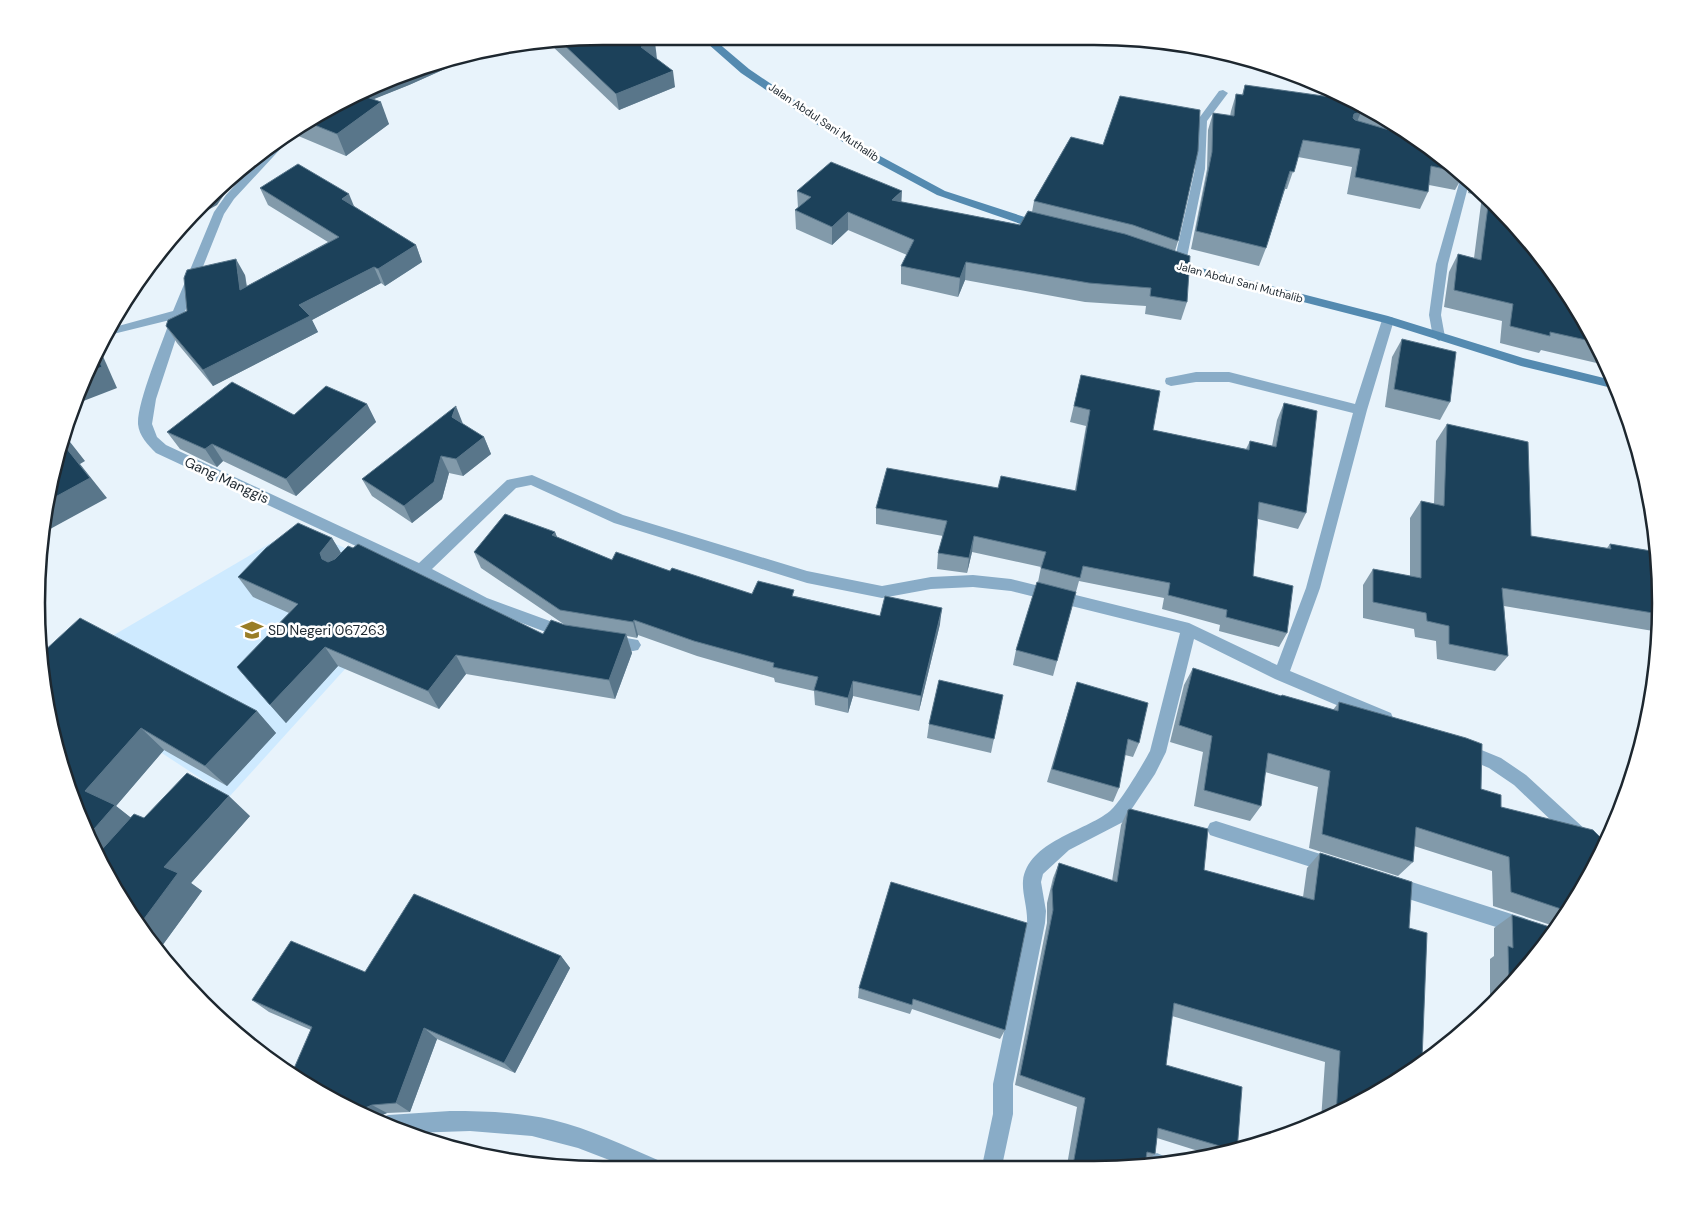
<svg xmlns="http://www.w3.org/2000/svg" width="1697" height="1206" font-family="'DM Sans',sans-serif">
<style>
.built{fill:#ceeaff}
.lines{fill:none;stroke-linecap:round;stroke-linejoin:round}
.street{fill:#89acc7;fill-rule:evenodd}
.secondary{fill:#548ab0;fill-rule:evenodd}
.wall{fill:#829aaa}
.shaded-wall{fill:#59768a}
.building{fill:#1c415a;stroke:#59768a}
.labels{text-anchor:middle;stroke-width:5;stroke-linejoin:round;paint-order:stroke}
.far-street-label{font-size:11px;fill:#1d272f;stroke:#fff}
.street-label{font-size:14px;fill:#1d272f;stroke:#fff}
.poi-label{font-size:14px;fill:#1d272f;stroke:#fff;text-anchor:start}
.rim{fill:none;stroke:#1d272f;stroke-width:2.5}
</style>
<rect width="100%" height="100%" fill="#e8f3fb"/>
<polygon class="built" points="298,527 423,583 229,797 44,676"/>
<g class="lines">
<g class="street">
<polygon points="1223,90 1228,93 1207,121 1205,169 1185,267 1179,271 1173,267 1195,169 1197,121 1219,91"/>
<path d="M297,127V131L234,199L224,214L184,314L156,399L152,424L157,437L166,445L419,563L507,480L532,475L623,515L807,571L882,586L931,577L973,575L1011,579L1189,623L1277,665L1306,588L1353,413L1229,382H1196L1171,386L1166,384L1165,381L1166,378L1196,372H1229L1355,404L1382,320L1384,317H1392L1394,320L1367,410L1320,588L1290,671L1391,713L1393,718L1391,723L1385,725L1379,723L1275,679L1194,639L1166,752L1155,774L1123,822L1069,850L1043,874L1041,882L1046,911L1045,923L1013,1084V1114L1002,1166H982L993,1114V1084L1027,923C1028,909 1022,894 1023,881C1028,841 1084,832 1110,811C1120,803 1143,764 1150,751L1180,633L1011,591L973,587L931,589L882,598L807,583L614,523L531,485L516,488L432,569L487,598L569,628L572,633L569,638L564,639L477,606L416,574L156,453C148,445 139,436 138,424C137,402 162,344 170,320L105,336L111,328L173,311L214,212L226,195L269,149L288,132Z"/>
<polygon points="1462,173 1470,179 1448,264 1441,315 1445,337 1439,341 1433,337 1429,315 1436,264"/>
<polygon points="609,635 638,640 641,645 638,650 633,651 604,646 601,641 604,636"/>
<polygon points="1462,742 1501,758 1526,775 1587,831 1590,837 1587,843 1581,845 1575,843 1514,785 1489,768 1456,754 1454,749 1456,744"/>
<polygon points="1216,821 1333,858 1339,860 1342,866 1339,872 1333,874 1216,837 1210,835 1207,829 1210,823"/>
<polygon points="1393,876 1524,918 1530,921 1533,927 1530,933 1524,936 1393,894 1387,891 1384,885 1387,879"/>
<path d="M450,1111C485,1111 519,1112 553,1120C590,1129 625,1146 660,1161L663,1168H630L578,1148L532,1136L470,1131L411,1133L379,1122L381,1118L388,1115Z"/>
<polygon points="1157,1153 1168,1158 1171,1164 1148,1165 1150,1156"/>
</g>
<g class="secondary">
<polygon points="699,36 710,36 749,69 867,149 945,191 1046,224 1048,227 1046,230 1038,230 937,195 859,153 741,73"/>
<polygon points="1170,260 1388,316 1523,358 1612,380 1616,389 1521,366 1385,323 1166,267 1164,264"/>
</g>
</g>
<g class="wall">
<polygon points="603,36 657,59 675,87 619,110 549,43"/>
<polygon points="453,57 456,64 409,85 373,99 389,124 346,156 296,135 293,129 386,80"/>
<polygon points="1245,85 1378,112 1464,174 1455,190 1429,185 1428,192 1420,209 1347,194 1352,167 1298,157 1287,189 1285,189 1266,248 1259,266 1191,249 1207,169 1208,130 1213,113 1230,116 1231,111 1236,94 1242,95"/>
<polygon points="1071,137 1178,241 1175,251 1187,302 1181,320 1145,314 1146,306 1085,302 965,280 958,297 901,284 901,266 907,255 848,230 832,245 796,229 795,210 798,208 797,191 901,202 1020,225 1032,212 1034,201"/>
<polygon points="1471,181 1520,230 1585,320 1605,365 1541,350 1539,353 1500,343 1502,321 1444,307 1449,272 1458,254 1474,258 1482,196 1468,193"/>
<polygon points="260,188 355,207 416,245 422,262 385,286 381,283 312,320 318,332 213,386 177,343 166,326 187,311 245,275 247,286 328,242 268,205"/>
<polygon points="1402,339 1450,402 1440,420 1385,407 1392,357"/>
<polygon points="1081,375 1153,430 1246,449 1250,441 1272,446 1277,420 1284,403 1306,513 1298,529 1258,519 1253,576 1287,633 1279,647 1219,631 1220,625 1162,609 1164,598 1079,581 1053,676 1013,665 1016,650 1038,582 1041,567 972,552 967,573 937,569 938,553 943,536 876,524 876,508 998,488 1075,490 1086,426 1070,422"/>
<polygon points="367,404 376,422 296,496 223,461 217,467 180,449 167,432"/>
<polygon points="463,424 484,437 491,454 463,476 449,473 442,499 412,523 372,496 362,479"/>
<polygon points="1447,424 1531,536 1607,548 1610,544 1657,552 1659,632 1504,606 1508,656 1495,671 1437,659 1436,641 1415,637 1414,629 1363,618 1363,585 1373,569 1410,576 1410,518 1421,501 1434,504 1436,441"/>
<polygon points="555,532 557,537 612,560 670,571 752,594 795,596 880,616 940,624 919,711 853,696 848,713 815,705 814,691 775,682 774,678 697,656 638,635 637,638 627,636 632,653 615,699 466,674 439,709 338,666 286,723 237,667 289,613 253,597 238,577 332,538 341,553 543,634 565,625 481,568 474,552"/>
<polygon points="1193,668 1281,696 1282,695 1333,710 1339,702 1481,789 1501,807 1602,854 1557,927 1493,906 1492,871 1414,846 1413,862 1398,876 1309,848 1318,787 1265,772 1261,806 1250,821 1194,806 1203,752 1170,742 1184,685"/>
<polygon points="41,677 257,711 276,733 227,786 164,750 116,806 130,817 144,818 250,816 191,883 202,891 159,950"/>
<polygon points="1077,682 1139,743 1133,757 1125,755 1119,788 1113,802 1047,782"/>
<polygon points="1003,695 991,753 927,738 929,724"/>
<polygon points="1128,810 1204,870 1303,897 1307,868 1320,853 1412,882 1344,1111 1321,1120 1325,1062 1172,1016 1166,1065 1237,1151 1214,1156 1157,1138 1155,1154 1146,1161 1145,1165 1067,1165 1077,1107 1015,1085 1047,923 1047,903 1053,878 1059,863 1112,881 1121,825"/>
<polygon points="891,882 1005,1030 1000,1039 912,1009 910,1014 858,998 859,988"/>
<polygon points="1512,915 1543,948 1490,1005 1490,959 1494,956 1494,928"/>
<polygon points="561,956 570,968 515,1073 437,1039 410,1112 387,1113 380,1116 378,1120 353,1111 311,1030 269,1012 252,1000 365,972"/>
</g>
<g class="shaded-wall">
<polygon points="655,42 657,59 644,64 641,47"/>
<polygon points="453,57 456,64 409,85 347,110 344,102 386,80"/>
<polygon points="673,71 675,87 619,110 616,94"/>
<polygon points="381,102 389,124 346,156 337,134"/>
<polygon points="1361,112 1354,129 1347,131 1354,114"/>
<polygon points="224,188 226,192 217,205 181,225"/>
<polygon points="902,191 901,209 892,200"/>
<polygon points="349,194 356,211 342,199"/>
<polygon points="848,212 848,230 832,245 832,227"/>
<polygon points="416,245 422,262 385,286 378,269"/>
<polygon points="236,259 245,275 249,307 240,290"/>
<polygon points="966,262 965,280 958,297 960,278"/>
<polygon points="374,267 381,283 312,320 318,332 213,386 203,370 299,305"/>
<polygon points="98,348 102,354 117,388 73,405 95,351"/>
<polygon points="367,404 376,422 296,496 286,479"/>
<polygon points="456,406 463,424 452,417"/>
<polygon points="63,433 85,461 80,464 107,498 41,534 41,529 48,501 63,444"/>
<polygon points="484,437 491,454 463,476 456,459"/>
<polygon points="212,444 223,461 217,467 205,449"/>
<polygon points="441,456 449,473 442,499 412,523 404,506"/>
<polygon points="555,532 561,548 552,535"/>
<polygon points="974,536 972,552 967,573 969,558"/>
<polygon points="332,538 344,558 332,573 322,559 320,553"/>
<polygon points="942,608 940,624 919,711 921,696"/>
<polygon points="634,620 638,635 637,638 633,622"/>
<polygon points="626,634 632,653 615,699 609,680"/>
<polygon points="325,647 338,666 286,723 270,705"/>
<polygon points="456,655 466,674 439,709 428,691"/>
<polygon points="853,681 853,696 848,713 848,698"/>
<polygon points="257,711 276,733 227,786 205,766"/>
<polygon points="141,728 164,750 116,806 140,825 104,867 95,853 88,836 85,791"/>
<polygon points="229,796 250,816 191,883 202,891 159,950 141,923 164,867"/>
<polygon points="561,956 570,968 515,1073 504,1063"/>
<polygon points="424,1028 437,1039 410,1112 396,1103"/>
<polygon points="372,1105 387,1113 380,1116 378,1121 363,1115 362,1113 365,1108"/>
</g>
<g class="building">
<polygon points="603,36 650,36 655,42 641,47 673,71 616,94 561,42"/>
<polygon points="1245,85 1352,100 1378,112 1389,120 1361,112 1354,114 1353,118 1355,120 1413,137 1462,173 1431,166 1428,192 1355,177 1360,149 1303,140 1294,172 1290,171 1266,248 1196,231 1212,152 1213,113 1234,116 1236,94 1243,95"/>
<polygon points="358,94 381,102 337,134 307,122"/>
<polygon points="1120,96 1200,110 1198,151 1178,241 1133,225 1034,201 1071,137 1103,145"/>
<polygon points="831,162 902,191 892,200 1020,225 1028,211 1125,234 1190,256 1187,302 1150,296 1151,288 1089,283 966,262 960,278 901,266 914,240 848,212 832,227 795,210 811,197 797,191"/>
<polygon points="298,164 349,194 342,199 416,245 378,269 374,267 299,305 310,316 203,370 166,326 168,320 187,311 184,278 187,270 236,259 240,290 339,237 260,188"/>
<polygon points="1489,198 1520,230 1585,320 1595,342 1550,332 1550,336 1510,326 1513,304 1454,290 1458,254 1481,260"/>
<polygon points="1402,339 1456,352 1450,402 1394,389"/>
<polygon points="95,351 102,367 86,373 95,353"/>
<polygon points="1081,375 1160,391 1153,430 1249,450 1250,441 1276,447 1284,403 1317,411 1306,513 1259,502 1253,576 1293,586 1287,633 1226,617 1227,610 1168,595 1170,583 1083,566 1080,578 1041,568 1046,552 974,536 969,558 938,553 947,521 876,508 887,468 998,488 1001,476 1076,491 1090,410 1074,406"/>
<polygon points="232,382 294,415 326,386 367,404 286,479 212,444 205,449 167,432"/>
<polygon points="456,406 452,417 484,437 456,459 441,456 434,482 404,506 362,479"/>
<polygon points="1447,424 1528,442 1531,536 1611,549 1610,544 1657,552 1659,614 1502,588 1508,656 1449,644 1449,626 1427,621 1426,613 1373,602 1373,569 1421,578 1421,501 1444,506"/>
<polygon points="63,435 68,441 63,444 90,478 48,501"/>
<polygon points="505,514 555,532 552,535 612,560 616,552 670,571 672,568 752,594 758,581 794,590 792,596 880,616 885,596 942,608 921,696 853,681 848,698 814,690 818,677 773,667 774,663 694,641 634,620 633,622 560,610 474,552"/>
<polygon points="298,523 332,538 320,553 322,559 328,562 335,559 348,546 353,548 358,544 543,634 551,620 565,625 626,634 609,680 456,655 428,691 325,647 270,705 237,667 298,604 238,577 266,548"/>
<polygon points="1037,582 1076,592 1057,661 1016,650"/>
<polygon points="80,618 257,711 205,766 141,728 85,791 115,805 88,836 66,785 41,677 41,654"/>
<polygon points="1193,668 1281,696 1282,695 1338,711 1339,702 1466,738 1482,744 1481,789 1501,795 1501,807 1593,830 1606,843 1602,854 1567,911 1511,892 1509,857 1416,827 1413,862 1322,834 1330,771 1268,753 1261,806 1204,790 1212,736 1179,725"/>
<polygon points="939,680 1003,695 994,739 929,724"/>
<polygon points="1077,682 1148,703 1139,743 1128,739 1119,788 1052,769"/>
<polygon points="187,773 229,796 164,867 178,873 141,923 96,856 134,814 144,818"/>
<polygon points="1130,809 1208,829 1204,870 1314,900 1320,853 1412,882 1409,928 1427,933 1422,1060 1344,1111 1336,1115 1340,1051 1174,1003 1166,1065 1242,1087 1237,1151 1158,1128 1155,1154 1147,1152 1145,1165 1073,1165 1085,1098 1020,1075 1053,910 1052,889 1059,863 1117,882 1128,810"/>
<polygon points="891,882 1027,923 1005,1030 913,999 912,1005 859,988"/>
<polygon points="414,894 561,956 504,1063 424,1028 396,1103 372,1105 365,1108 362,1113 363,1115 353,1111 292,1073 312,1027 252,1000 291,941 365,972"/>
<polygon points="1512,915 1556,929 1543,948 1509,985 1508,946 1513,948"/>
</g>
<defs>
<g id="school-bare" transform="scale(1.725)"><path d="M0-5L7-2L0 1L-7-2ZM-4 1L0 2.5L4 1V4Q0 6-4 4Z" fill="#997d26" stroke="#fff" stroke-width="2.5" paint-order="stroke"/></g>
</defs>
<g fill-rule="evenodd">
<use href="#school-bare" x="252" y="630"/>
</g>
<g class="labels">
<g class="far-street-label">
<text transform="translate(824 122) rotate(34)" y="4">Jalan Abdul Sani Muthalib</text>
<text transform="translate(1240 282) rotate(15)" y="4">Jalan Abdul Sani Muthalib</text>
</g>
<g class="street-label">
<text transform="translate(227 480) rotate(25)" y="5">Gang Manggis</text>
</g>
<g class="poi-label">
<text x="268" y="635">SD Negeri 067263</text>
</g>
</g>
<path d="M0 0H1697V1206H0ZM603 45H1094A558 558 0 0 1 1652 603V603A558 558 0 0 1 1094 1161H603A558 558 0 0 1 45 603V603A558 558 0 0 1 603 45Z" fill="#fff" fill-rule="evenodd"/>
<path class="rim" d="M603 45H1094A558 558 0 0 1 1652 603V603A558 558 0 0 1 1094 1161H603A558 558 0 0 1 45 603V603A558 558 0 0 1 603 45Z"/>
</svg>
